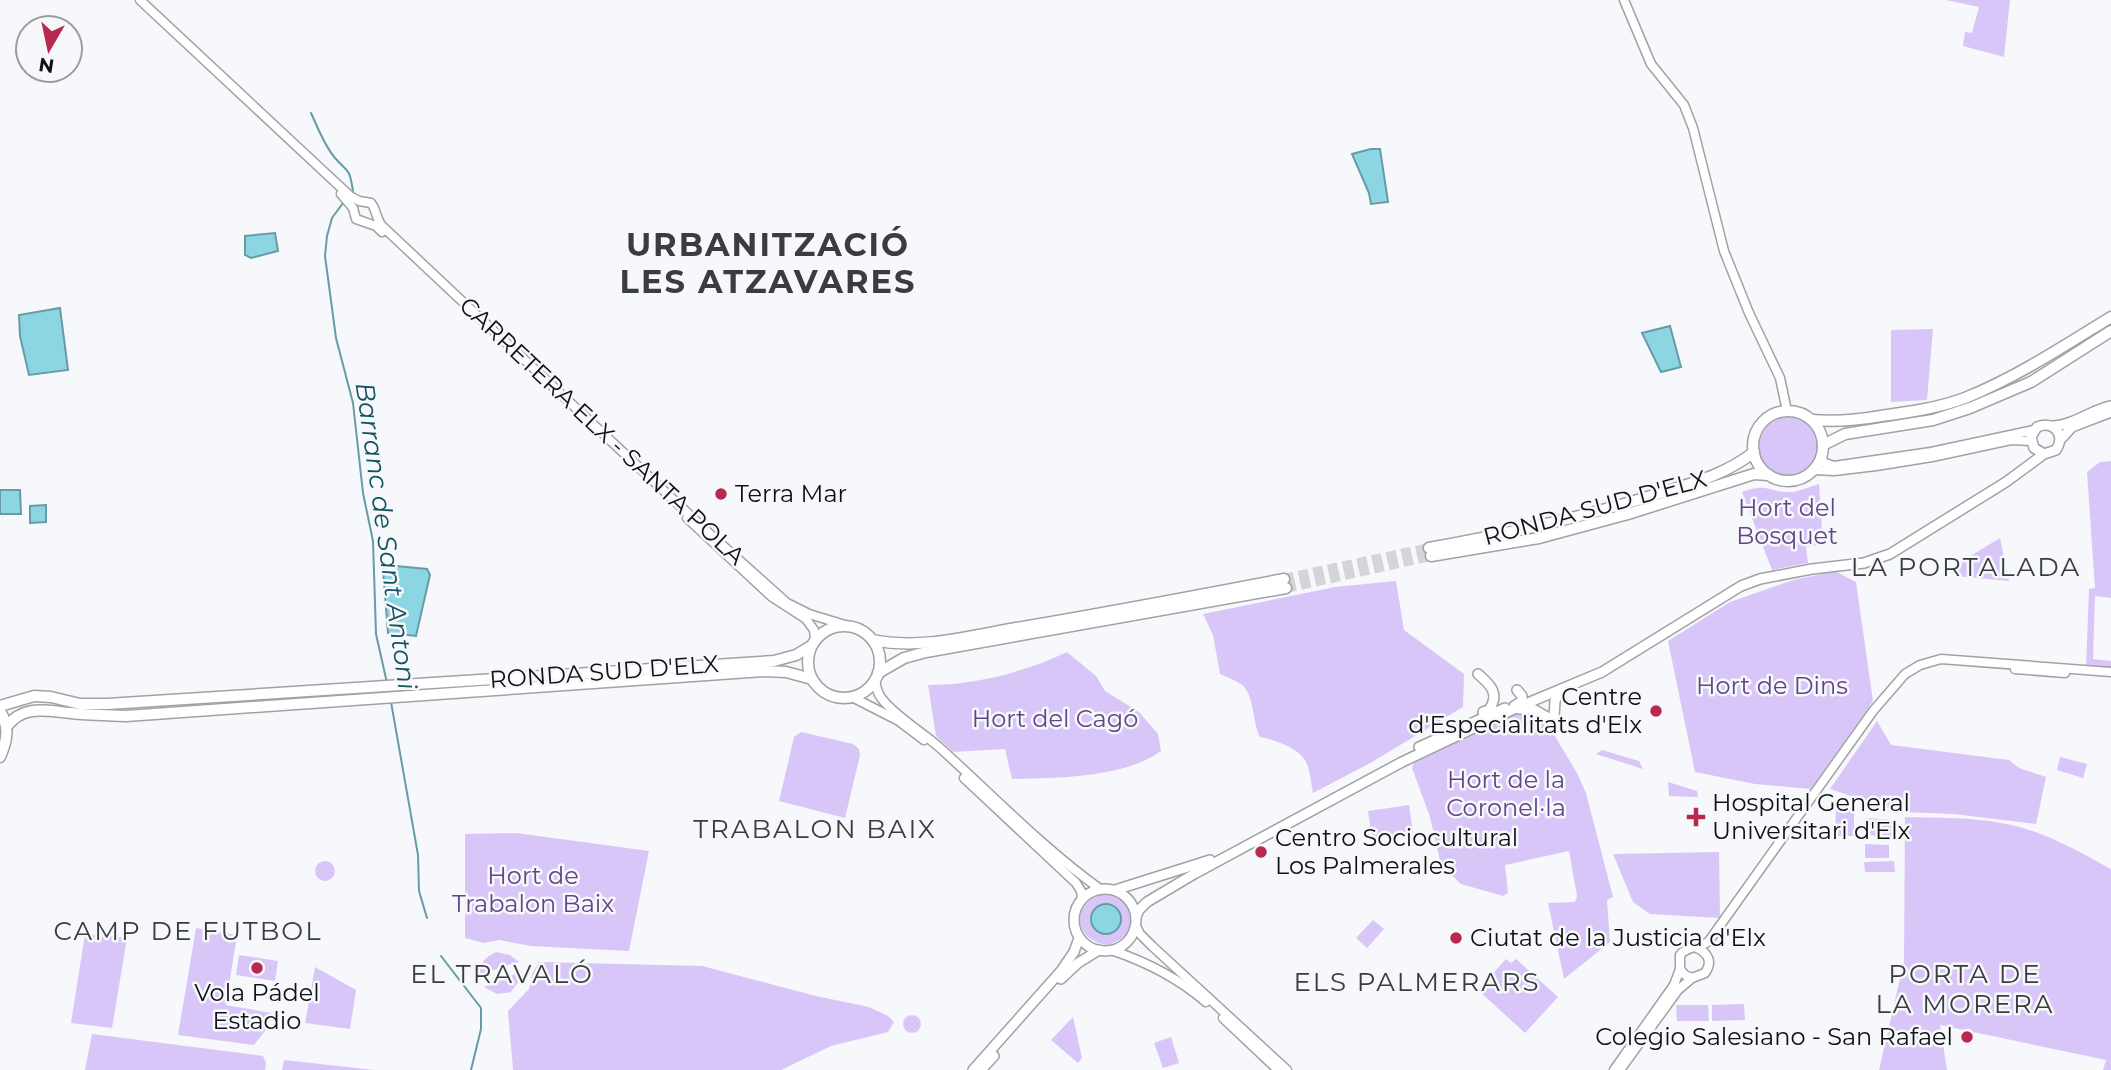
<svg xmlns="http://www.w3.org/2000/svg" width="2111" height="1070" font-family="Montserrat,sans-serif">
<style>
.green{fill:#d9c6f8;fill-rule:evenodd}
.water{fill:#8cd6e4;stroke:#679ba5;stroke-width:2}
.lines{fill:none;stroke-linecap:round;stroke-linejoin:round}
.stream{stroke:#679ba5;stroke-width:2}
.highway-tunnel{stroke:#d4d5d8;stroke-width:10;stroke-dasharray:10 5;stroke-linecap:butt}
.secondary-casing{stroke:#a0a2a5;stroke-width:11}
.primary-casing{stroke:#a0a2a5;stroke-width:12}
.highway-casing{stroke:#a0a2a5;stroke-width:13}
.secondary{stroke:#fff;stroke-width:8}
.primary{stroke:#fff;stroke-width:9}
.highway{stroke:#fff;stroke-width:10}
.poi-dot{fill:#b9284e;stroke:#f6f8fb;stroke-width:2.5}
.labels{text-anchor:middle;stroke-width:5;stroke-linejoin:round;paint-order:stroke}
.street-label{font-size:24px;fill:#101112;stroke:#f6f8fb}
.poi-label{font-size:24px;fill:#101112;stroke:#f6f8fb;text-anchor:start}
.park-label{font-size:24px;fill:#614585;stroke:#f6f8fb}
.water-label{font-size:26px;font-style:italic;fill:#11525c;stroke:#f6f8fb}
.neighbourhood-label{font-size:26px;letter-spacing:2px;fill:#3a3c3e;stroke:#f6f8fb}
.district-label{font-size:32px;font-weight:bold;letter-spacing:2px;fill:#3a3c3e;stroke:#f6f8fb}
</style>
<rect width="100%" height="100%" fill="#f6f8fb"/>
<g class="green">
<polygon points="1946,0 2010,0 2004,57 1963,46 1965,32 1972,33 1979,7"/>
<polygon points="1933,329 1927,400 1891,402 1891,330"/>
<circle cx="1789" cy="447" r="30"/>
<polygon points="2111,461 2111,598 2095,596 2093,659 2111,661 2111,670 2086,668 2089,589 2095,588 2087,472 2100,462"/>
<path d="M1819,484L1823,544L1806,547L1808,563L1772,570L1742,492C1769,482 1768,493 1792,492C1801,491 1811,486 1819,484Z"/>
<polygon points="2000,538 2009,581 1956,576 1953,568 1957,564"/>
<polygon points="1835,571 1856,582 1873,701 1811,789 1755,784 1695,772 1668,641 1730,602 1790,581"/>
<path d="M1396,581L1404,630L1464,674L1463,707L1372,762L1313,793C1311,783 1310,768 1305,760C1296,746 1274,740 1260,737C1252,722 1255,695 1241,684C1235,680 1227,677 1220,674L1213,635L1203,614L1335,587Z"/>
<path d="M1067,652L1096,676L1105,691L1139,712L1158,734L1161,751C1124,778 1056,778 1012,779L1005,749L953,752L936,736L928,685C975,685 1025,672 1067,652Z"/>
<polygon points="1531,712 1540,716 1549,726 1577,773 1586,793 1613,897 1607,900 1610,942 1564,979 1548,903 1575,902 1577,896 1569,851 1505,865 1508,893 1503,896 1461,884 1441,865 1430,817 1412,768 1414,762 1515,713"/>
<polygon points="1877,721 1891,745 2009,760 2019,768 2046,777 2036,824 1954,814 1900,812 1830,789"/>
<polygon points="801,732 853,744 859,749 860,755 845,818 779,801 794,737"/>
<polygon points="1602,750 1639,761 1643,769 1596,754"/>
<polygon points="2060,757 2087,764 2083,778 2057,770"/>
<polygon points="1668,782 1697,791 1698,797 1669,796"/>
<polygon points="1409,805 1413,833 1372,839 1368,811"/>
<polygon points="1836,805 1854,805 1854,836 1835,836"/>
<path d="M1905,817C1943,818 1986,817 2023,828C2054,837 2083,854 2111,869V1070H2103L2106,1060L1940,1025L1947,1070H1879L1904,961Z"/>
<polygon points="1866,818 1895,820 1894,837 1865,835"/>
<polygon points="516,833 649,851 629,951 531,946 499,940 484,943 465,938 465,834"/>
<polygon points="1865,844 1889,845 1889,858 1865,858"/>
<polygon points="1719,852 1720,918 1650,914 1633,902 1613,854"/>
<polygon points="1894,861 1895,872 1865,872 1864,862"/>
<circle cx="325" cy="871" r="10"/>
<path d="M1101,894C1138,894 1143,938 1106,945C1074,939 1070,906 1101,894ZM1108,904L1119,912L1114,932L1107,934L1100,933Z"/>
<polygon points="1373,920 1384,929 1367,948 1356,938"/>
<polygon points="196,928 237,935 226,1005 271,1013 268,1027 254,1045 178,1035"/>
<polygon points="85,934 127,938 112,1028 71,1023"/>
<path d="M496,952L510,955L519,962L501,967L479,977C478,965 485,957 496,952Z"/>
<polygon points="239,955 278,961 275,981 236,975"/>
<polygon points="1506,959 1511,963 1516,959 1558,997 1525,1033 1478,990"/>
<polygon points="539,962 702,966 816,996 869,1007 888,1016 894,1022 888,1032 831,1046 781,1070 513,1070 508,1011 529,989 532,974"/>
<polygon points="315,967 356,990 350,1029 305,1023"/>
<polygon points="522,971 520,980 511,992 497,994 484,987"/>
<polygon points="1744,1004 1745,1020 1712,1021 1712,1005"/>
<polygon points="1676,1005 1708,1005 1709,1021 1677,1021"/>
<circle cx="912" cy="1024" r="9"/>
<polygon points="1073,1017 1082,1058 1078,1063 1051,1040"/>
<polygon points="92,1034 263,1056 266,1063 265,1070 85,1070"/>
<polygon points="1171,1037 1179,1063 1163,1068 1154,1043"/>
<polygon points="284,1060 374,1070 282,1070"/>
</g>
<g class="water">
<polygon points="1371,149 1380,149 1388,202 1371,204 1369,193 1352,154"/>
<polygon points="275,233 278,251 251,258 245,255 245,236"/>
<polygon points="60,308 68,370 29,375 20,336 19,315"/>
<polygon points="1670,326 1681,367 1661,372 1642,333"/>
<polygon points="0,490 20,490 21,514 0,514"/>
<polygon points="46,505 46,522 30,523 30,506"/>
<polygon points="385,565 427,569 430,575 416,636 388,633 383,570"/>
<circle cx="1106" cy="919" r="15"/>
</g>
<g class="lines">
<g class="stream">
<path d="M311,113C318,128 324,145 335,158C349,174 349,166 353,191"/>
<polyline points="343,203 332,218 327,236 325,256 336,338 353,403 363,493 373,541 376,634 387,683"/>
<polyline points="391,702 418,855 419,891 427,918"/>
<polyline points="441,956 481,1008 481,1029 471,1070"/>
</g>
<g class="highway-tunnel">
<polyline points="1284,579 1429,548"/>
<polyline points="1286,588 1431,556"/>
</g>
<g class="secondary-casing">
<g id="secondary">
<path d="M140,0L350,196L359,201L371,203C376,209 376,217 381,225L711,535L787,603L809,614L845,625"/>
<polyline points="1624,0 1651,64 1684,105 1693,128 1724,251 1749,313 1780,378 1787,411"/>
<polyline points="341,194 353,208 356,219 376,226 382,232"/>
<polyline points="1821,458 1825,463 1834,466 1931,452 2034,430"/>
<polyline points="1814,470 1834,471 1876,466 1932,457 2011,440 2031,441"/>
<polyline points="687,518 772,597 806,619 814,630 815,639"/>
<polyline points="2015,669 2065,673"/>
<path d="M875,679C876,687 877,693 882,699C896,717 921,731 939,747C992,795 1042,847 1100,889"/>
<polyline points="852,697 899,721 924,740"/>
<polyline points="964,778 1076,883 1081,891 1082,899"/>
<polyline points="1136,926 1140,934 1152,946 1287,1070"/>
<path d="M1697,948C1708,953 1713,962 1705,973L1692,978L1685,975L1680,969V955C1688,945 1700,949 1709,941L1873,711L1905,674L1920,665L1941,659L2111,672"/>
<path d="M1111,950C1147,962 1178,978 1206,1002"/>
<polyline points="1223,1018 1278,1070"/>
<polyline points="1614,1070 1674,985 1680,969"/>
<polyline points="1620,1070 1678,990 1692,978"/>
</g>
</g>
<g class="primary-casing">
<g id="primary">
<path d="M2052,426C2072,426 2091,410 2111,406"/>
<polyline points="2061,439 2072,427 2111,412"/>
<path d="M1478,674C1491,685 1500,694 1489,710L1483,712"/>
<polyline points="1514,706 1522,701 1522,696 1517,690"/>
<polyline points="1519,709 1533,709 1547,717"/>
<polyline points="1554,716 1555,701 1561,689"/>
<polyline points="1419,747 1505,708"/>
<circle cx="1105" cy="920" r="31"/>
<polyline points="1115,890 1210,860"/>
<path d="M1136,917L1139,910L1147,902L1194,874L1402,762L1518,707L1602,672L1741,586L1760,579L1812,569L1864,563L1890,554L2006,482L2044,454L2056,450C2066,435 2054,420 2037,427L2031,437L2034,448L2044,454"/>
<polyline points="1061,979 1078,963 1099,950"/>
<polyline points="973,1070 1061,971 1074,952 1079,938"/>
<polyline points="981,1070 994,1056"/>
</g>
</g>
<g class="highway-casing">
<g id="highway">
<circle cx="1788" cy="446" r="35"/>
<path d="M1812,420C1835,422 1858,420 1881,416C1910,412 1938,408 1965,398C2017,377 2064,346 2111,317"/>
<polyline points="1823,445 1845,434 1933,420 1970,408 2031,382 2111,331"/>
<path d="M1429,548C1506,534 1582,518 1657,494C1692,483 1725,475 1754,452"/>
<polyline points="1431,556 1539,538 1628,514 1754,474 1769,475"/>
<circle cx="844" cy="662" r="36"/>
<path d="M873,640C920,650 969,636 1016,628C1106,613 1195,596 1284,579"/>
<polyline points="878,673 904,658 926,652 1286,588"/>
<polyline points="0,706 34,696 51,697 80,704 107,704 774,661 796,655 811,646"/>
<path d="M0,711C10,727 7,741 0,757"/>
<path d="M7,726C24,704 47,711 71,713C89,715 108,715 126,716L765,671L786,672L812,679"/>
</g>
</g>
<use href="#secondary" class="secondary"/>
<use href="#primary" class="primary"/>
<use href="#highway" class="highway"/>
</g>
<g class="poi-dot">
<circle cx="721" cy="494" r="7"/>
<circle cx="1656" cy="711" r="7"/>
<path d="M1692.5 806.5h7v7h7v7h-7v7h-7v-7h-7v-7h7z"/>
<circle cx="1261" cy="852" r="7"/>
<circle cx="1456" cy="938" r="7"/>
<circle cx="257" cy="968" r="7"/>
<circle cx="1967" cy="1037" r="7"/>
</g>
<g class="labels">
<g class="street-label">
<text transform="translate(602 431) rotate(43)" y="8">CARRETERA ELX - SANTA POLA</text>
<text transform="translate(1595 508) rotate(-15)" y="8">RONDA SUD D'ELX</text>
<text transform="translate(604 672) rotate(-4)" y="8">RONDA SUD D'ELX</text>
</g>
<g class="poi-label">
<text x="735" y="502">Terra Mar</text>
<text x="1642" y="705" text-anchor="end">Centre<tspan x="1642" dy="28">d'Especialitats d'Elx</tspan></text>
<text x="1712" y="811">Hospital General<tspan x="1712" dy="28">Universitari d'Elx</tspan></text>
<text x="1275" y="846">Centro Sociocultural<tspan x="1275" dy="28">Los Palmerales</tspan></text>
<text x="1470" y="946">Ciutat de la Justicia d'Elx</text>
<text x="257" y="1001" text-anchor="middle">Vola Pádel<tspan x="257" dy="28">Estadio</tspan></text>
<text x="1953" y="1045" text-anchor="end">Colegio Salesiano - San Rafael</text>
</g>
<g class="park-label">
<text x="1787" y="516">Hort del<tspan x="1787" dy="28">Bosquet</tspan></text>
<text x="1772" y="694">Hort de Dins</text>
<text x="1055" y="727">Hort del Cagó</text>
<text x="1506" y="788">Hort de la<tspan x="1506" dy="28">Coronel·la</tspan></text>
<text x="533" y="884">Hort de<tspan x="533" dy="28">Trabalon Baix</tspan></text>
</g>
<g class="water-label">
<text transform="translate(386 536) rotate(82)" y="9">Barranc de Sant Antoni</text>
</g>
<g class="neighbourhood-label">
<text x="1966" y="576">LA PORTALADA</text>
<text x="815" y="838">TRABALON BAIX</text>
<text x="188" y="940">CAMP DE FUTBOL</text>
<text x="502" y="983">EL TRAVALÓ</text>
<text x="1965" y="983">PORTA DE<tspan x="1965" dy="30">LA MORERA</tspan></text>
<text x="1417" y="991">ELS PALMERARS</text>
</g>
<g class="district-label">
<text x="768" y="256">URBANITZACIÓ<tspan x="768" dy="37">LES ATZAVARES</tspan></text>
</g>
</g>
<g transform="translate(49 49) rotate(189)"><circle r="33" fill="#f6f8fb" stroke="#9a9c9e" stroke-width="2"/>
<path d="M0-5L12 26L0 18L-12 26Z" fill="#b9284e"/>
<text y="-10" font-size="19" font-weight="bold" text-anchor="middle" fill="#101112">N</text>
</g>
</svg>
